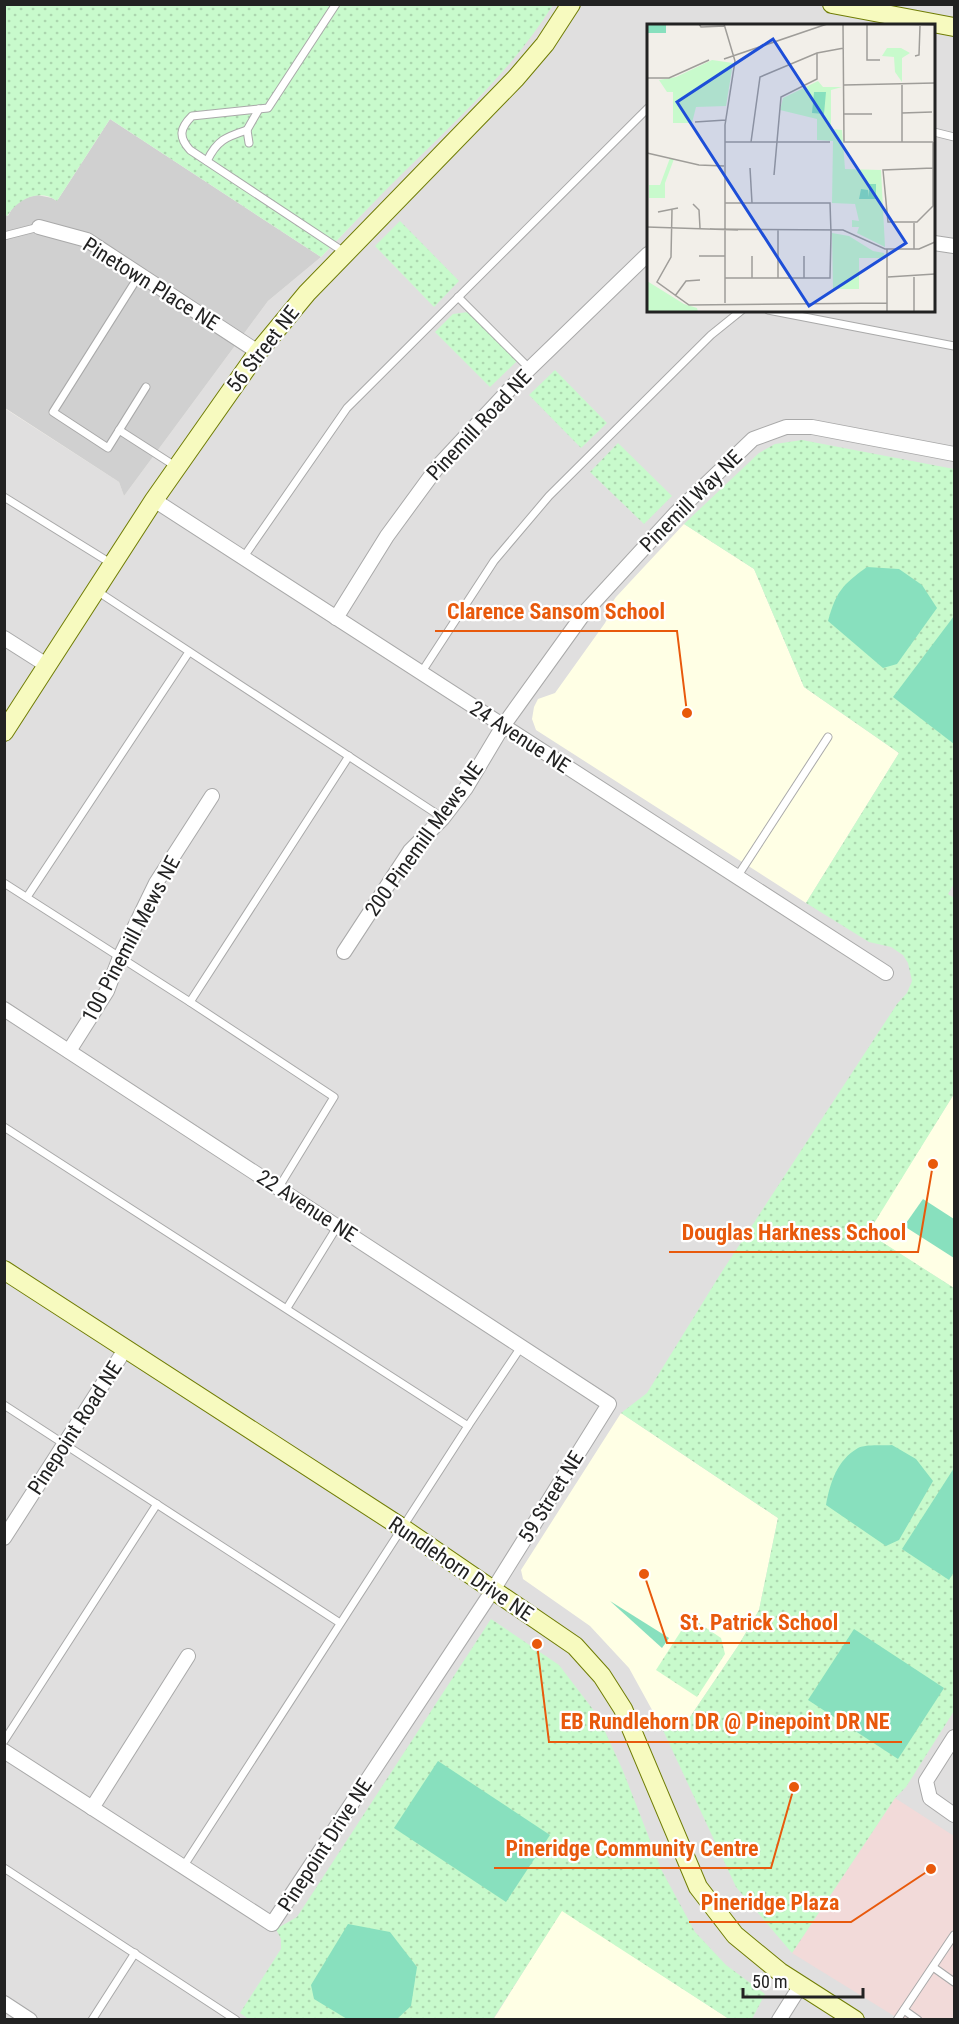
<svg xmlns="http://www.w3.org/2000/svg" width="959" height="2024" font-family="'Roboto Condensed',sans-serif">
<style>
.residential{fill:#e0dfdf;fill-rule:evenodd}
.commercial{fill:#f2dad9}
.education{fill:#ffffe5}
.religious{fill:#d0d0d0}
.park{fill:url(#park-dots)}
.pitch{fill:#88e0be}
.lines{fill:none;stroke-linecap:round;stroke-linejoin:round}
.lane-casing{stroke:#a9a9a9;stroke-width:9}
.street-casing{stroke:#a9a9a9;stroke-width:16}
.secondary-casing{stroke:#707d05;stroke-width:20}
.lane{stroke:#fff;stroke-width:7}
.street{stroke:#fff;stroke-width:14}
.secondary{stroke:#f7fabf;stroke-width:18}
.labels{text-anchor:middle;stroke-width:4.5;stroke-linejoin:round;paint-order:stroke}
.street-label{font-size:21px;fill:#222;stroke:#fff}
.inset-road{fill:none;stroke:#9f9d99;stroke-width:1.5}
.view{fill:#1d4ed8;fill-opacity:0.15;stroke:#1d4ed8;stroke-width:3}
.inset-edge{fill:none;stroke:#222;stroke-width:3}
.leader{fill:none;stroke:#e8590c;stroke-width:2}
.callout-dot{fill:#e8590c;stroke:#fff;stroke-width:2}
.callout-label{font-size:22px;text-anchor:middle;font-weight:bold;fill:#e8590c;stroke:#fff;stroke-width:4.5;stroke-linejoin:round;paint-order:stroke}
</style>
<defs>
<pattern id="park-dots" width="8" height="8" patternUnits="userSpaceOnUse" patternTransform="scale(1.5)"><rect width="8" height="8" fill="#c8facc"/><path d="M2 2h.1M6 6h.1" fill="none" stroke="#acd6af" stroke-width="1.8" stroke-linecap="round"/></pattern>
</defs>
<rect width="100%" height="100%" fill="#f2efe9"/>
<path class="residential" d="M553,5H954V2019H5L4,408L119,482L124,496L268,301L321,257L382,193L483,93ZM648,26H934V310H648Z"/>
<polygon class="commercial" points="895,1798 954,1836 954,2019 899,2019 792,1953"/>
<g class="education">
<polygon points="684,524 754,569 804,687 899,753 806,903 536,730 532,719 534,707 538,699 555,693 605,623 609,615 609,607 616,597"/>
<polygon points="954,1094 954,1288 867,1233"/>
<polygon points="621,1413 778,1518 759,1610 738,1646 688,1720 662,1728 629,1668 590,1626 523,1579 521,1570"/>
<polygon points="562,1910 729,2019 493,2020"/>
</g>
<polygon class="religious" points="110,119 321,257 268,301 124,496 119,482 5,408 4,214 8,216 14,205 25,198 37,195 52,198 57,201"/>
<g class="park">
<path d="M4,5H553C514,67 460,117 408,168C378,197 350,227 321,257L110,119L57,201C39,188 18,199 7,216L5,214Z"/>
<polygon points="400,221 459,281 434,307 375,246"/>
<polygon points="468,312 517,361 490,387 435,332 453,314"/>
<polygon points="555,370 607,423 581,448 529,395"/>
<polygon points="802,440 954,469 954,884 948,894 954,898 954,1094 868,1233 954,1288 954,1711 906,1787 895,1798 792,1953 736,1887 662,1728 688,1720 738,1646 759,1610 778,1518 621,1413 647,1393 721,1273 897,1004 907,993 912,981 908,963 903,955 891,947 869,942 806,903 899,753 804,687 754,569 684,524 759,453 775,444"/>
<polygon points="618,443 672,496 644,524 590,472"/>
<polygon points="690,1617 721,1638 725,1654 697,1697 656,1670"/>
<polygon points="491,1619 559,1665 598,1716 623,1771 662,1871 695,1932 726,1965 765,1994 752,2019 729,2019 562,1911 493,2019 250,2020 240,2013 281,1949 281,1939 276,1929 297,1917"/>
</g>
<g class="pitch">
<path d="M867,567L899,569L922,585L937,608L897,664L883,668L828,621C836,592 842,585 867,567Z"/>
<polygon points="954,616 954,744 893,697"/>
<polygon points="923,1199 954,1219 954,1258 904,1226"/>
<path d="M892,1445L916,1459L933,1481L899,1540L886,1546L826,1505C830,1483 837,1460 858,1448C866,1444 882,1446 892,1445Z"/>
<polygon points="954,1468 954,1572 949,1580 902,1549"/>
<polygon points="610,1601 669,1638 662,1648"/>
<polygon points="854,1629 944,1688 898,1759 808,1700"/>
<polygon points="438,1761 550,1835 506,1902 394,1828"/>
<polygon points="348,1924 390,1932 417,1967 411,2006 397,2019 347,2019 314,1999 311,1985"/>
</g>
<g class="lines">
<g class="lane-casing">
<g id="lane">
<path d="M336,4L268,108L192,116C180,128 178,137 190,150L344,252"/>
<polyline points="934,132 954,137"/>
<polyline points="249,143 247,130 259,109"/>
<path d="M207,161C217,140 226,137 247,130"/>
<polyline points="4,236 39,227"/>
<polyline points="140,274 53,412 108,448 146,387"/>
<polyline points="458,297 530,369"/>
<polyline points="768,310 954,346"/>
<polyline points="119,430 175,466"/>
<polyline points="4,497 112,564"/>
<polyline points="243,558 347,408 648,108"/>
<polyline points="97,591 443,818"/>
<polyline points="421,673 494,561 549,496 711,335 742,310"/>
<polyline points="737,877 828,737"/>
<polyline points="4,883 190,1002"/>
<polyline points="27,897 189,652"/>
<polyline points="4,1127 468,1426 183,1867"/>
<polyline points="279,1187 334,1097 190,1002 349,756"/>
<polyline points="287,1308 337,1227"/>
<polyline points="4,1405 340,1623"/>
<polyline points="468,1426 521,1347"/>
<polyline points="4,1741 157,1504"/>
<polyline points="4,1868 236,2020"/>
<polyline points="933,1967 954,1982"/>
<polyline points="904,2010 918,2020"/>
<polyline points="92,2020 135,1953"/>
<polyline points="897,2020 954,1935"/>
</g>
</g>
<g class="street-casing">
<g id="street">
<polyline points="39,227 87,240 258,352"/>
<polyline points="934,243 954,246"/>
<polyline points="154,500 886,973"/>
<polyline points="336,618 387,536 439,465 523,375 648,254"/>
<polyline points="4,638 48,666"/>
<polyline points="344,952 410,851 443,818 466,788 503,726 585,612 676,513 753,439 786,427 812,427 954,454"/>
<polyline points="4,1009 609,1404 493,1590 272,1924 4,1751"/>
<polyline points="69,1051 107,991 120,957 156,883 212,796"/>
<polyline points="4,1538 126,1348"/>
<polyline points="954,1737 926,1781 930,1798 954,1815"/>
<polyline points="92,1808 188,1656"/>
<polyline points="4,2003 30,2020"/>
<polyline points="779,2020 801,1985"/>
</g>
</g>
<g class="secondary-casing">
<g id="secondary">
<polyline points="832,4 954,27"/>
<polyline points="4,732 154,500 258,352 307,293 516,78 545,44 571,4"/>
<polyline points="4,1270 401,1527 575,1646 602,1676 623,1709 698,1887 735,1935 780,1972 855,2020"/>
</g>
</g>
<use href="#lane" class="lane"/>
<use href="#street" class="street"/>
<use href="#secondary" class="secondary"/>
</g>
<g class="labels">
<g class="street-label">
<text transform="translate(151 284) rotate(32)" y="7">Pinetown Place NE</text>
<text transform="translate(263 349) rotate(-52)" y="7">56 Street NE</text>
<text transform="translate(479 425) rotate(-47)" y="7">Pinemill Road NE</text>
<text transform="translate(691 501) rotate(-45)" y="7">Pinemill Way NE</text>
<text transform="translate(520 737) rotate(33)" y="7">24 Avenue NE</text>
<text transform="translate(424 839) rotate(-54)" y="7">200 Pinemill Mews NE</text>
<text transform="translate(131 939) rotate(-62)" y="7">100 Pinemill Mews NE</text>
<text transform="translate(307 1206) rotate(33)" y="7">22 Avenue NE</text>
<text transform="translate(75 1428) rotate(-57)" y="7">Pinepoint Road NE</text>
<text transform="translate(551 1497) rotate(-58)" y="7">59 Street NE</text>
<text transform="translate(461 1569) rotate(34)" y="7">Rundlehorn Drive NE</text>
<text transform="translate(325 1845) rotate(-57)" y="7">Pinepoint Drive NE</text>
</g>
</g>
<g transform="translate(647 24)">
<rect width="288" height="288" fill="#f2efe9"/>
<path d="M240,24H254L263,29L255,34V58L248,48L247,33L235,32ZM65,36L86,39L79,82L49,83L45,99H26V68H20L12,56L29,53ZM171,57L176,63H195L184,66V105L195,106L198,145L234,146L238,223L210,209L212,203H205V196L212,197L208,180L185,179L186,117L170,116V95L133,86L136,74ZM23,134L27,135L18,159V174H2V161H13ZM185,209L202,212L226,227L237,229L238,234H212V265H186ZM0,257L37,280L50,284L51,288H0Z" fill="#c8facc"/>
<path d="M0,0H19V9H0ZM167,68H179L177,90L165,89ZM222,160H229V175H212L214,165L221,166L222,173Z" fill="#88e0be"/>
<path class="inset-road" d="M52,0L54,3L78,2M77,0L88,37L78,101V279M196,0L197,118H286M220,0V36H233M252,0L288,1M268,32L272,31L273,2M77,35L180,0M0,54H22L62,36M197,61L288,59M255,61V118M255,89L285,88M197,90H225M48,98L79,96M78,118H183M104,118L113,53L170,29L197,24M0,129L52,141L77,142M103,144L105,179M286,144L236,146L241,198H270L286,182V118M127,151L134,73L170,55V29M46,180L52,186L53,204M25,186L24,233L10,258L42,281L240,279M11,188L31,184M267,199V225M0,203L91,206M63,205L196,206L238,225H272L288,218M131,205V254M52,232H78M105,232V254M157,232V254M241,253L288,250M267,253V288M78,254H183L184,209L183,179H78M28,272L39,257L53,256M240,288V225"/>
<path class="view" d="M126,15L259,219L162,282L30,78Z"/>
<rect width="288" height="288" class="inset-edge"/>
</g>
<path class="leader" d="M687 713L677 631H435M933 1164L918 1252H669M644 1574L667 1643H850M537 1644L549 1742H902M794 1787L771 1868H494M931 1869L851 1922H689"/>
<g class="callout-dot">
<circle cx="687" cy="713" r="6"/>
<circle cx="933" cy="1164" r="6"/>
<circle cx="644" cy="1574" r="6"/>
<circle cx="537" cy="1644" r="6"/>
<circle cx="794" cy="1787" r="6"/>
<circle cx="931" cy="1869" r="6"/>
</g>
<g class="callout-label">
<text x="556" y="619">Clarence Sansom School</text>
<text x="794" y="1240">Douglas Harkness School</text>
<text x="759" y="1630">St. Patrick School</text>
<text x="725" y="1729">EB Rundlehorn DR @ Pinepoint DR NE</text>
<text x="632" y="1856">Pineridge Community Centre</text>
<text x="770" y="1910">Pineridge Plaza</text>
</g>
<rect width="959" height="2024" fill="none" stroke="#222222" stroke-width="12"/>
<path d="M743 1988v9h120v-9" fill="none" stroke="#222222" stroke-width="3"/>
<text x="752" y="1988" font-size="18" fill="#222222" stroke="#ffffff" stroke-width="4.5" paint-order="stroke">50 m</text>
</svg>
